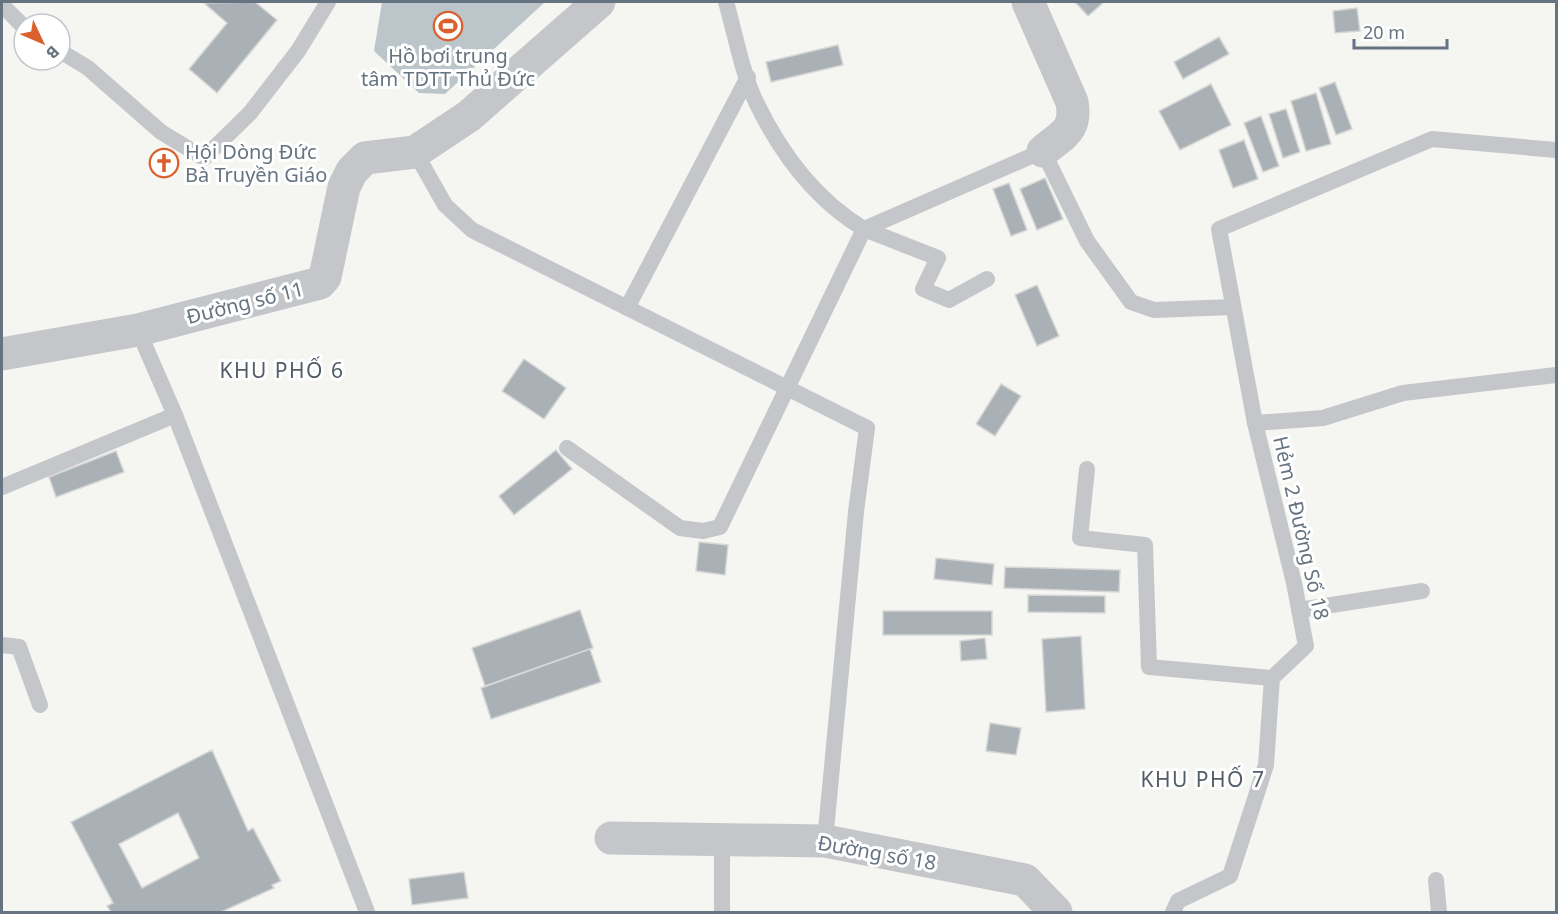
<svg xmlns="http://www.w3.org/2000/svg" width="1558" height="914" font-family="'Noto Sans',sans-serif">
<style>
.water{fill:#bcc5ca}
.building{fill:#aab1b6;stroke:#d6d7d5;stroke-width:1.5;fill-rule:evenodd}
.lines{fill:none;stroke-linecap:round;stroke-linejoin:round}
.lane{stroke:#c4c6ca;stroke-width:16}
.street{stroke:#c4c6ca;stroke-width:33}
.labels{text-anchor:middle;stroke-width:6;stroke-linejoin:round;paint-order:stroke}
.poi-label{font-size:20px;fill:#667381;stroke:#fff}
.street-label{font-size:20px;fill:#667381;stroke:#fff}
.neighbourhood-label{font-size:21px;letter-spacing:1.5px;fill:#535d67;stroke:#fff}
</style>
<rect width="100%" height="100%" fill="#f5f5f2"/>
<polygon class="water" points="382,2 545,2 445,94 419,93 374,51"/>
<g class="building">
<polygon points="255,2 277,20 217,93 189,69 227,23 204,3"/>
<polygon points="1075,2 1104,2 1088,16"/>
<polygon points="1357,8 1360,31 1335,33 1333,11"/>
<polygon points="1219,37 1229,54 1183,79 1174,62"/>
<polygon points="838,45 843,65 771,82 766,62"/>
<polygon points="1335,82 1352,129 1336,135 1319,88"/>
<polygon points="1211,84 1231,125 1180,150 1159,111"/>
<polygon points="1316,93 1331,144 1306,151 1291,101"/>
<polygon points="1286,109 1300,152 1283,158 1269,114"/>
<polygon points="1261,116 1279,166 1263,172 1244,123"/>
<polygon points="1244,140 1258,179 1233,188 1219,150"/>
<polygon points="1045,178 1063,219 1037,230 1020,189"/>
<polygon points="1009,183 1027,230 1011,236 993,189"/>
<polygon points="1037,285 1059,336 1037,346 1015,295"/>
<polygon points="524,359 566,388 544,419 502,391"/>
<polygon points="1001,384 1021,396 995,436 976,424"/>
<polygon points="556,450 572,469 514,515 499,496"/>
<polygon points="116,451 124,472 56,497 49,477"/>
<polygon points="699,542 728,545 725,575 696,571"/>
<polygon points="936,558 994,564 992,585 934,579"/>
<polygon points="1005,567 1120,570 1119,592 1004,588"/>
<polygon points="1028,595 1105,596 1105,613 1028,612"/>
<polygon points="580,610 593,648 485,686 472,648"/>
<rect x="883" y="611" width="109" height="24"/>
<polygon points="1081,636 1085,709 1046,712 1042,639"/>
<polygon points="985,638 987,659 961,661 960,641"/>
<polygon points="590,649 601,682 491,719 481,688"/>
<polygon points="990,723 1021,728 1016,755 986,751"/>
<path d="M212,750L248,831L253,828L281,881L272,885L274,888L221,912H111L107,906L113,903L71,822ZM178,813L199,858L142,888L119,844Z"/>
<polygon points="464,872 468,898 412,905 409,879"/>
</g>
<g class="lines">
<g class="lane">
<path d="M726,2C735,33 742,73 756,102C781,154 814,199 864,229L1043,151L1087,241L1131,302L1154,310L1233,307"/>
<polyline points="2,5 24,27"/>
<polyline points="60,51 88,68 161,132 204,158 250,113 298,51 328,2"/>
<polyline points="415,152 445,205 472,230 867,428 856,512 825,841"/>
<polyline points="627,308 748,77"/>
<polyline points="138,330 175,415 367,912"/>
<polyline points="1255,423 1323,418 1403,393 1556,375"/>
<polyline points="567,448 680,528 703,531 720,527 864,229 938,258 923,289 949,300 987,279"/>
<polyline points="1087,469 1080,538 1145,545 1149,667 1272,678"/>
<polyline points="2,487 175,415"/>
<polyline points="1299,610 1422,591"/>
<polyline points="2,645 19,647 40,705"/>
<polyline points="1436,880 1439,912"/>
<polyline points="722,912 722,840"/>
<polyline points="1173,912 1178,901 1230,876 1266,765 1272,678 1306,646 1294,583 1255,423 1219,229 1432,139 1556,150"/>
</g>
<g class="street">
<path d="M1028,2L1072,102C1077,131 1063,134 1043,151"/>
<polyline points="2,354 138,330 320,283 325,277 344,187 352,171 365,158 415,152 469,116 599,2"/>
<polyline points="611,838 825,841 1025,880 1056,912"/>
</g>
</g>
<defs>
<g id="stadium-ring" transform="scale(1.5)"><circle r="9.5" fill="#fff" stroke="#da602d" stroke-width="1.5"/><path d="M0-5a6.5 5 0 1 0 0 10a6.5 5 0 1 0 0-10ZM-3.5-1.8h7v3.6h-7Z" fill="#da602d"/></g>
<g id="church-ring" transform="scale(1.5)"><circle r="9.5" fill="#fff" stroke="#da602d" stroke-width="1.5"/><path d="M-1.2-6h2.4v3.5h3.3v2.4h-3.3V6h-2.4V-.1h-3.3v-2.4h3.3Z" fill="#da602d"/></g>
</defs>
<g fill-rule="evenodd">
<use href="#stadium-ring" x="448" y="26"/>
<use href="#church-ring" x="164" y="163"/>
</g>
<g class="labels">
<g class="poi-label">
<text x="448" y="63">Hồ bơi trung<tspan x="448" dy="23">tâm TDTT Thủ Đức</tspan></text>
<text x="185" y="159" text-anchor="start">Hội Dòng Đức<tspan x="185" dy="23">Bà Truyền Giáo</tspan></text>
</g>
<g class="street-label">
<text transform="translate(245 303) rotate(-14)" y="7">Đường số 11</text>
<text transform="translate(1301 528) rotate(77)" y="7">Hẻm 2 Đường Số 18</text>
<text transform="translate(877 853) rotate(10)" y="7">Đường số 18</text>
</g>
<g class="neighbourhood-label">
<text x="282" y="378">KHU PHỐ 6</text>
<text x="1203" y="787">KHU PHỐ 7</text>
</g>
</g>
<rect width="1558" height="914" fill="none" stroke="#667381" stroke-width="6"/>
<g transform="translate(42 42) rotate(134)"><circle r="28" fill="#ffffff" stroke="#c2c7cd" stroke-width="1.5"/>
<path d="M0-4.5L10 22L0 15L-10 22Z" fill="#da602d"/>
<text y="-9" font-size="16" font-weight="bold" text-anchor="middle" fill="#667381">B</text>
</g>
<path d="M1354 39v9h93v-9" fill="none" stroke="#667381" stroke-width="3"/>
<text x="1363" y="39" font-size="18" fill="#667381" stroke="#ffffff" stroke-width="4.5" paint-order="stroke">20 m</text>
</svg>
